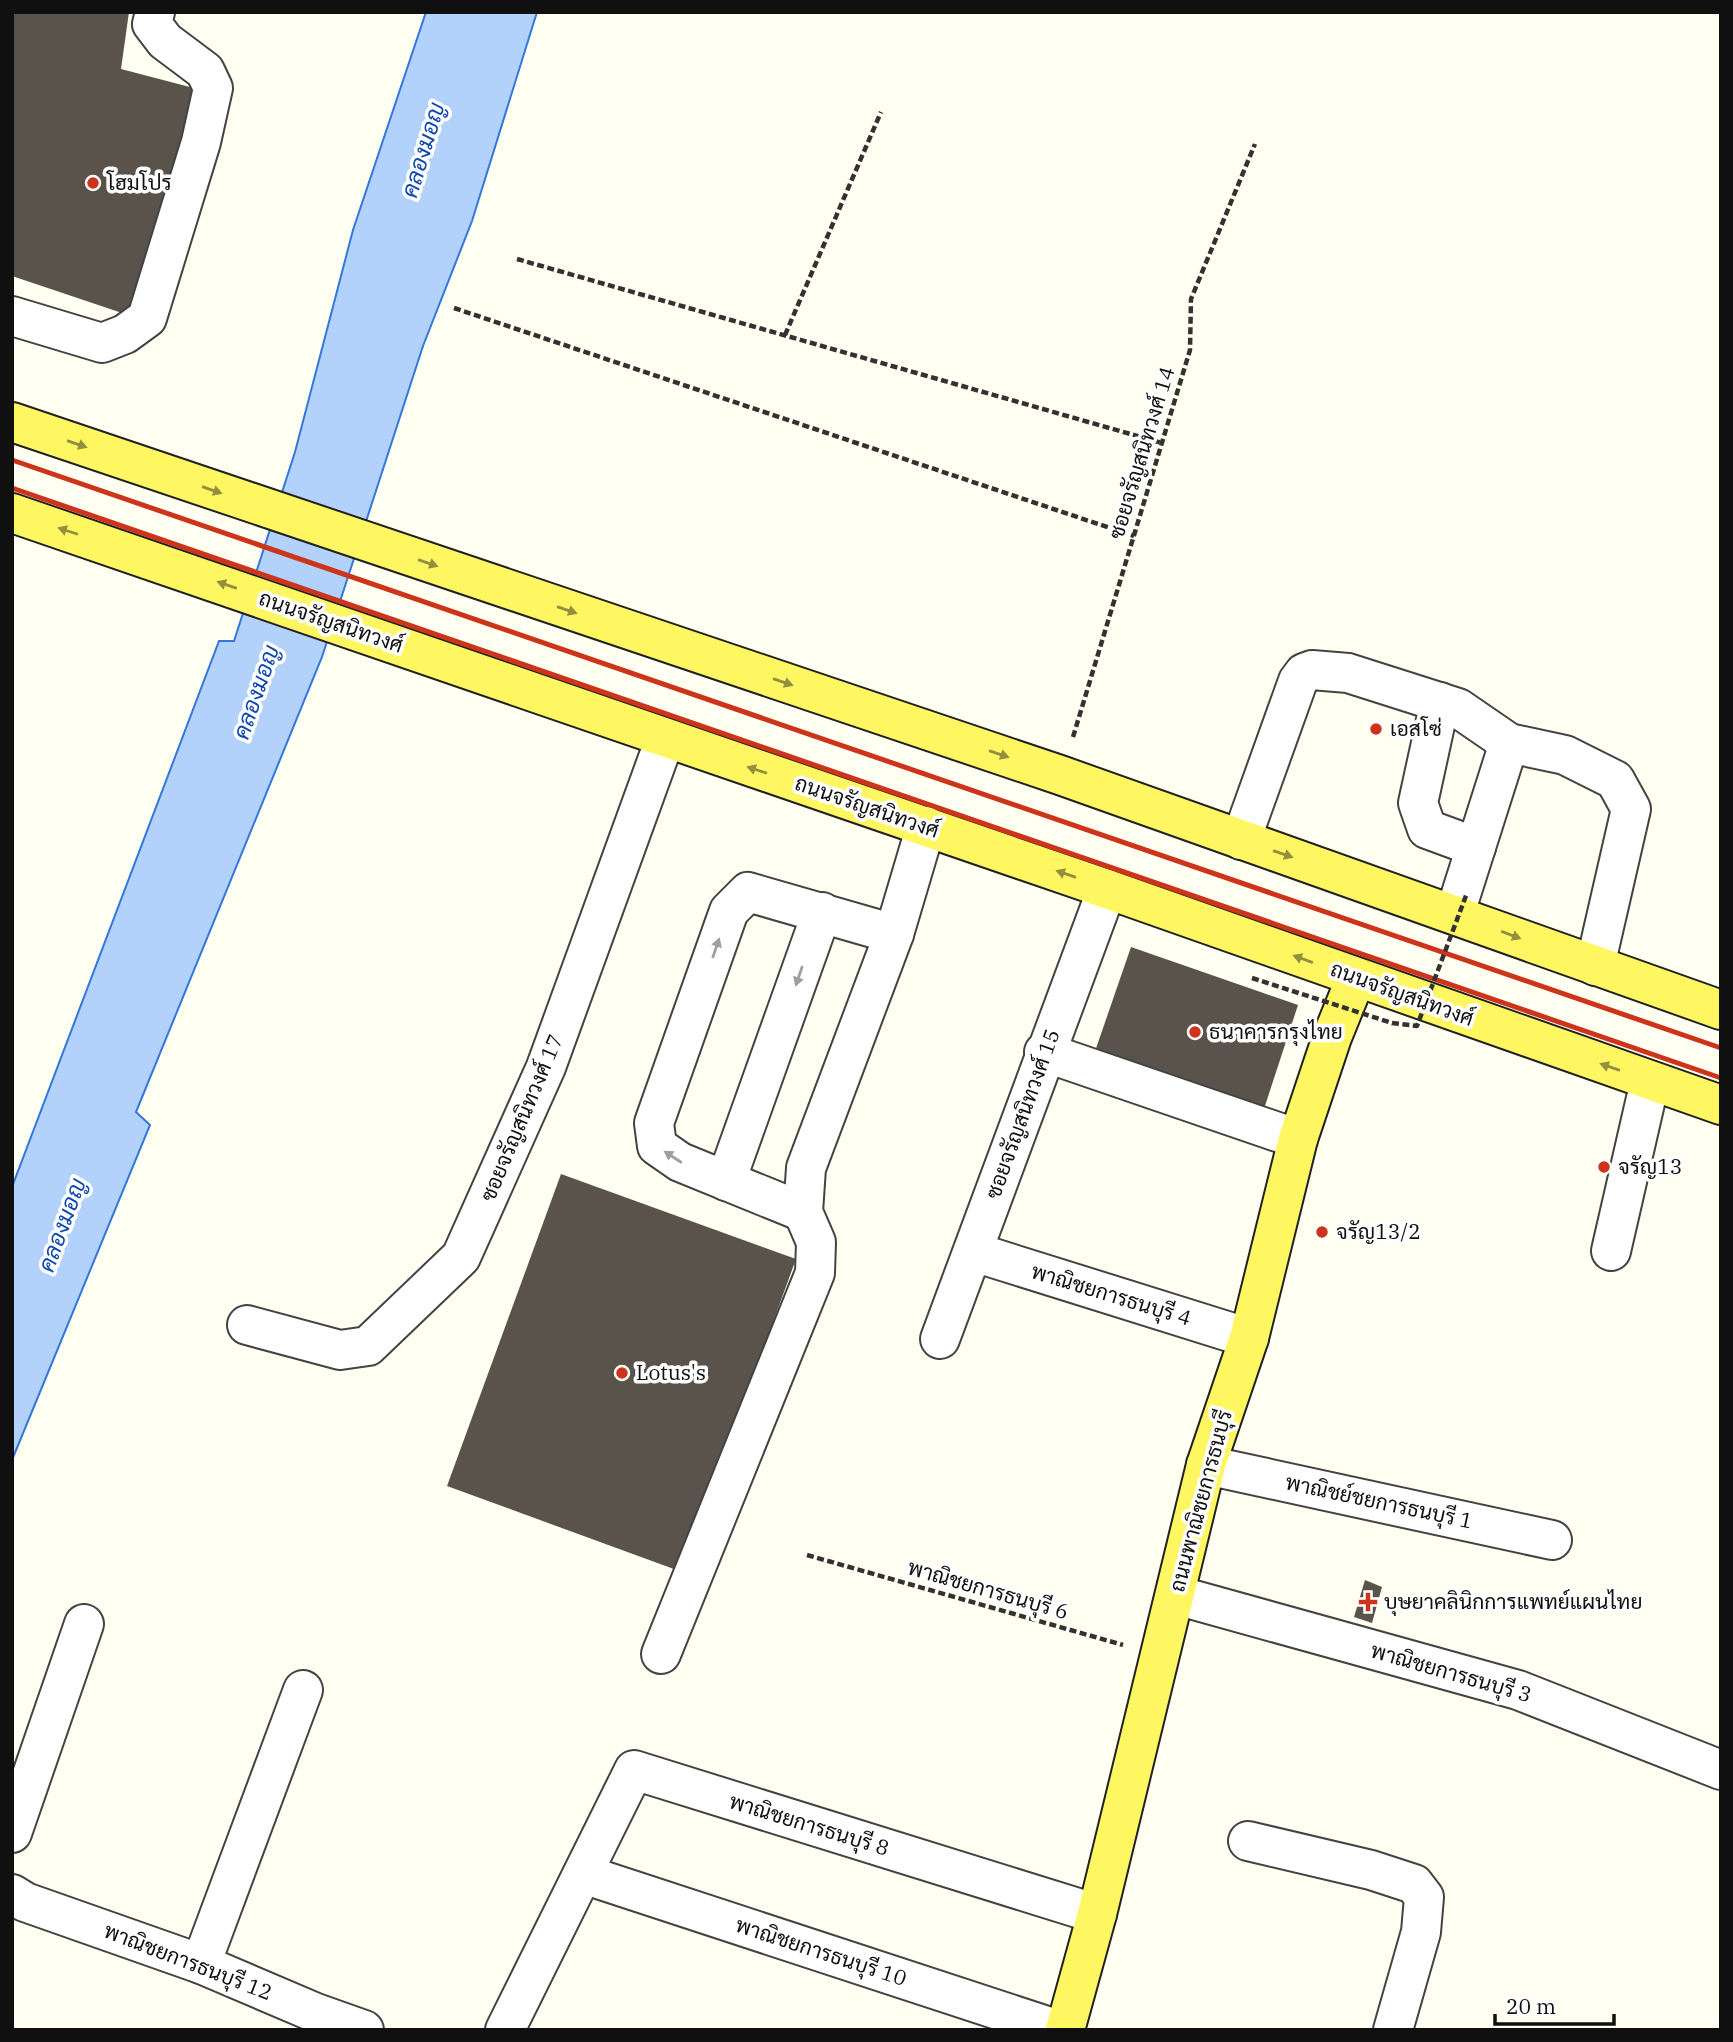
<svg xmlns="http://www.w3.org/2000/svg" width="1733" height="2042" font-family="'IBM Plex Serif',Sarabun,serif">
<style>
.water{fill:#b3d2fb;stroke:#3377d8;stroke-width:2}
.building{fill:#59534b}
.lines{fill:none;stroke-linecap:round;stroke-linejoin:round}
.minor-casing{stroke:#434343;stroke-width:42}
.major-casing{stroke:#212121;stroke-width:42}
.path{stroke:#323232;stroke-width:4.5;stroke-dasharray:7 3.5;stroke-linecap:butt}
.minor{stroke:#fff;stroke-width:38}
.major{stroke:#fff762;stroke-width:38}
.rail{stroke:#cc351b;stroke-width:5}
.path-bridge{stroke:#323232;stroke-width:4.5;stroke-dasharray:7 3.5;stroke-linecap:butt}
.oneway{fill:#938f3d}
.oneway2{fill:#9f9f9f}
.poi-dot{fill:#cc351b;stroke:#fff;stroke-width:2.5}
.labels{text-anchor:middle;stroke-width:7;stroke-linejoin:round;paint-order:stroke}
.poi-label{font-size:21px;fill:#101010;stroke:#fff;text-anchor:start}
.street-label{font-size:21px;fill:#101010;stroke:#fff}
.water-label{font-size:23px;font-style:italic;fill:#0e49ad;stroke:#fff}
</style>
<rect width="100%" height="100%" fill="#fffff2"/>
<polygon class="water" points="426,12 537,12 472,221 423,346 322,657 136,1112 150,1125 12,1460 12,1187 219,641 234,641 295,452 353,230"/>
<g class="building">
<polygon points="12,12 129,12 121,69 205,91 128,315 12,276"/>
<polygon points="1131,947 1298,1005 1262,1115 1092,1060"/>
<polygon points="561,1174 796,1259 682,1572 447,1486"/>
<polygon points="1365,1580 1382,1587 1372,1623 1354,1617"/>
</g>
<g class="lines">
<g class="minor-casing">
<g id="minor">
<polyline points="12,316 102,343 125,334 147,318 201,142 213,88 205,71 165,41 152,24 155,12"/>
<polyline points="1440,702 1418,803 1427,829 1476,847"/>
<polyline points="1241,840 1298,681 1304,673 1312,670 1348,673 1458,708 1509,743 1565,755 1615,780 1631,809 1595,966"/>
<polyline points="1455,913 1509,743"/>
<polyline points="1044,1052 1298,1139"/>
<polyline points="726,1181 822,912"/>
<polyline points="803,1212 680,1162 657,1146 654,1123 729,911 748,892 894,934"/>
<polyline points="1611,1251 1650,1081"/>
<polyline points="974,1252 1249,1338"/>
<polyline points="247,1325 340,1350 368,1346 461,1257 546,1067 665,739"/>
<polyline points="940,1339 1107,889"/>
<polyline points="1206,1465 1552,1540"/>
<polyline points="1176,1595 1518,1690 1721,1770"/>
<polyline points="661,1654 815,1273 816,1242 803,1212 806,1168 894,934 926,826"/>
<polyline points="12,1833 84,1624"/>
<polyline points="1248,1841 1371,1870 1414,1884 1424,1897 1421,1932 1393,2030"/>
<polyline points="583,1874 1059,2030"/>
<polyline points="12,1894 25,1902 201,1964 316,2013 364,2030"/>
<polyline points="201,1964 303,1690"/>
<polyline points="505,2030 634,1770 1097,1914"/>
</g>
</g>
<g class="major-casing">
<g id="major">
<polyline points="12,422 1060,775 1721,1010"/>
<polyline points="12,513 1107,889 1721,1105"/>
<polyline points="1065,2030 1097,1914 1206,1465 1249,1338 1298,1139 1332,1037 1356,978"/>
</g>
</g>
<g class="path">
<polyline points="517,259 1162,443"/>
<polyline points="454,308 1134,536"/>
<polyline points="785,335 881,112"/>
<polyline points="1073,737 1190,350 1191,299 1255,144"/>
<polyline points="807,1555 1123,1645"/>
</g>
<use href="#minor" class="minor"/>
<use href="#major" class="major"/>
<g class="rail">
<polyline points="12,460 1721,1048"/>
<polyline points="12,488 1721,1078"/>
</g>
<polyline class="path-bridge" points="1252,978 1392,1023 1417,1026 1467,893"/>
</g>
<defs><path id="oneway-solid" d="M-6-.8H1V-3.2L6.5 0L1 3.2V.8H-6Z" transform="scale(1.75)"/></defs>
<g class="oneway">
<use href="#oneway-solid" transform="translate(77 444) rotate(19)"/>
<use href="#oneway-solid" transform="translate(212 490) rotate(19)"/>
<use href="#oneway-solid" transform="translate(68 531) rotate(-162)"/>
<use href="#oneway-solid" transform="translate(428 563) rotate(19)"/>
<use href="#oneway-solid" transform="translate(227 585) rotate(-161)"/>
<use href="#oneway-solid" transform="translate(567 610) rotate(19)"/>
<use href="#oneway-solid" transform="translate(783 682) rotate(19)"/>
<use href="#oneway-solid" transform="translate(999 754) rotate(19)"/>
<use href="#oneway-solid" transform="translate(757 770) rotate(-162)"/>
<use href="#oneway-solid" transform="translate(1283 854) rotate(19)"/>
<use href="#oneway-solid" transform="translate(1066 874) rotate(-161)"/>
<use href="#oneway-solid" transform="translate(1511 935) rotate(21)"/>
<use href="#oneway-solid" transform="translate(1303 959) rotate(-160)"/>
<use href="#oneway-solid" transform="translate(1610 1067) rotate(-161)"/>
</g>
<g class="oneway2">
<use href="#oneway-solid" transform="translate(716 948) rotate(-71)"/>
<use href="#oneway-solid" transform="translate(799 976) rotate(109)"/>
<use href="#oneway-solid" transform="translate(673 1157) rotate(-147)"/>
</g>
<g class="poi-dot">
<circle cx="93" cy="183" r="7"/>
<circle cx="1376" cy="729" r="7"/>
<circle cx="1195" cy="1032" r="7"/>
<circle cx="1604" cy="1167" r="7"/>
<circle cx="1322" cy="1232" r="7"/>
<circle cx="622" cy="1373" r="7"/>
<path d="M1364.5 1591.5h7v7h7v7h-7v7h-7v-7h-7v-7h7z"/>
</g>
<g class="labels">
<g class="poi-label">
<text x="107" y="190">โฮมโปร</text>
<text x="1390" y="736">เอสโซ่</text>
<text x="1209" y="1039">ธนาคารกรุงไทย</text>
<text x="1618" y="1174">จรัญ13</text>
<text x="1336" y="1239">จรัญ13/2</text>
<text x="636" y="1380">Lotus's</text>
<text x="1384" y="1609">บุษยาคลินิกการแพทย์แผนไทย</text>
</g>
<g class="street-label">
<text transform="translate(1142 453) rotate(-73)" y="7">ซอยจรัญสนิทวงศ์ 14</text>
<text transform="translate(331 622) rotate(19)" y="7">ถนนจรัญสนิทวงศ์</text>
<text transform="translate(867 807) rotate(19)" y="7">ถนนจรัญสนิทวงศ์</text>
<text transform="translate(1402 994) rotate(20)" y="7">ถนนจรัญสนิทวงศ์</text>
<text transform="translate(1023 1114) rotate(-70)" y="7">ซอยจรัญสนิทวงศ์ 15</text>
<text transform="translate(522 1118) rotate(-67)" y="7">ซอยจรัญสนิทวงศ์ 17</text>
<text transform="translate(1111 1295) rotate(17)" y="7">พาณิชยการธนบุรี 4</text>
<text transform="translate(1201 1501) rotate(-75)" y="7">ถนนพาณิชยการธนบุรี</text>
<text transform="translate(1379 1502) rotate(12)" y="7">พาณิชย์ชยการธนบุรี 1</text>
<text transform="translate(988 1590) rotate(16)" y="7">พาณิชยการธนบุรี 6</text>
<text transform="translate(1451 1673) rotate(16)" y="7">พาณิชยการธนบุรี 3</text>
<text transform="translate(809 1825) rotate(17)" y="7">พาณิชยการธนบุรี 8</text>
<text transform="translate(821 1952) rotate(18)" y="7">พาณิชยการธนบุรี 10</text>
<text transform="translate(188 1962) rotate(21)" y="7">พาณิชยการธนบุรี 12</text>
</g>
<g class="water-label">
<text transform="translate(423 150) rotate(-73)" y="8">คลองมอญ</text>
<text transform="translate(256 692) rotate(-71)" y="8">คลองมอญ</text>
<text transform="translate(62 1225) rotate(-70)" y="8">คลองมอญ</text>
</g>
</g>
<rect width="1733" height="2042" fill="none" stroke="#101010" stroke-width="28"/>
<path d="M1495 2014v10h119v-10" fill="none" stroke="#101010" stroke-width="3.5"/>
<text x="1506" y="2014" font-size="21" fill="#101010" stroke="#ffffff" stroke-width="5" paint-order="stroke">20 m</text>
</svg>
